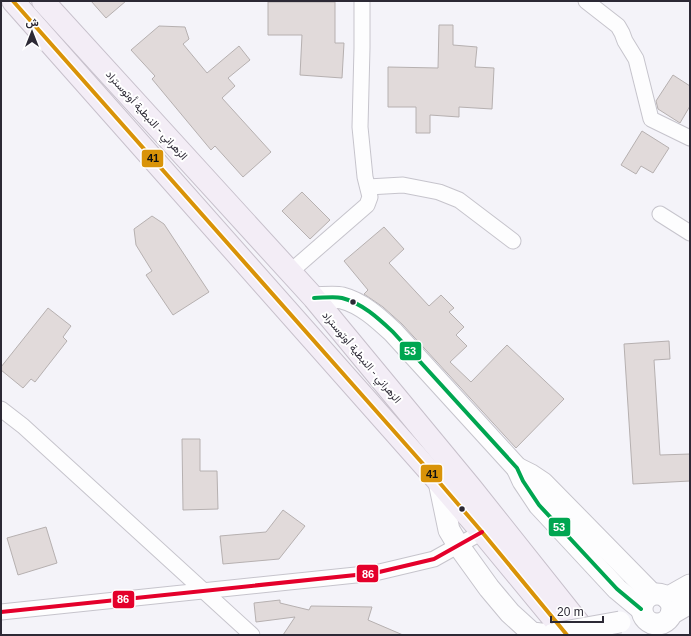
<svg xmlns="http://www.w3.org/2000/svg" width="691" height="636" font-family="Arial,Vazirmatn,sans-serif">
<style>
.building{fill:#e1dada;stroke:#b6b0b0}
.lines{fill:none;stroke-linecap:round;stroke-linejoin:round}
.street-casing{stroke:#c6c4cc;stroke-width:17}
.secondary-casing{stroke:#c6c4cc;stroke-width:23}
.highway-casing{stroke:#c7c0cb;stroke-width:24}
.street{stroke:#fdfdfe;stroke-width:15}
.secondary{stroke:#fdfdfe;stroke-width:21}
.highway{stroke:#f3edf6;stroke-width:22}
.secondary-bridge-casing{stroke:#c6c4cc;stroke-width:23;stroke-linecap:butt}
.secondary-bridge{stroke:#fdfdfe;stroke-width:21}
.bus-1-casing{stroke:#fff;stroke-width:7}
.bus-2-casing{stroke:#fff;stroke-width:7}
.bus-3-casing{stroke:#fff;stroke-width:7}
.bus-1{stroke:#d99308;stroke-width:4}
.bus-2{stroke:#00a651;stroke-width:4}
.bus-3{stroke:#e4002b;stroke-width:4}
.bus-dot{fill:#2c2935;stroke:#fff;stroke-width:1.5}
.labels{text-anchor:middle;stroke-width:4;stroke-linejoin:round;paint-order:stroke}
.street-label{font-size:11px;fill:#2c2935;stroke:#fff}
.line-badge{stroke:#fff;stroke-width:1.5}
.badge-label{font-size:11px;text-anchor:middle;font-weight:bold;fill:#fff}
.pale-badge-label{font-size:11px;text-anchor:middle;font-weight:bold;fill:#111}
</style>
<rect width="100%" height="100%" fill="#f4f3f9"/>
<g class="building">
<polygon points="91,1 126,1 106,18"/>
<polygon points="268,2 335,2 335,43 344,43 342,78 300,75 302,35 268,35"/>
<polygon points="439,25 453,25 453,45 477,47 475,67 494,68 492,109 459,107 459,117 430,115 430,133 416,133 416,107 388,107 388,67 438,68"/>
<polygon points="159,26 185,27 189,39 183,44 207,73 239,46 250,60 228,78 235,86 222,98 271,152 243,177 215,146 211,150 152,79 155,76 131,50"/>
<polygon points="673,75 690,86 690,106 680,123 658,109 656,101"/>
<polygon points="642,131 669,148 653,173 641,166 636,174 621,165"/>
<polygon points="302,192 330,220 310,239 282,211"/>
<polygon points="152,216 164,224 209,292 173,315 146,275 152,271 136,245 134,229"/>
<polygon points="384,227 404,249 389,263 429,306 441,295 454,308 449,312 464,327 456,335 467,346 450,362 471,382 507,345 564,399 516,448 402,324 383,307 364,294 368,290 344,261"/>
<polygon points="48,308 71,326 63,337 67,341 35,382 31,379 23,388 1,370 1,367"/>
<polygon points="669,341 670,359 654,360 660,455 690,454 690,481 633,484 624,344"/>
<polygon points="182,439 200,439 200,471 217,471 218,509 183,510"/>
<polygon points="283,510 305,526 279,559 223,564 220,536 266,532"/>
<polygon points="46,527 57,563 18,575 7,538"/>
<polygon points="280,600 280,603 309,610 311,606 372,607 368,620 403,635 283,635 295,617 256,622 254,603"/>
</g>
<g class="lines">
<g class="street-casing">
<g id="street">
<polyline points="586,1 618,26 622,33 625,41 636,59 651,119 690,138"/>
<polyline points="368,187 403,185 439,192 459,200 513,241"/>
<polyline points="660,214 690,233"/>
<polyline points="290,272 367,205 370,197 365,177 360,127 362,48 362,1"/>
<polyline points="1,409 23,426 252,635"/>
<polyline points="1,612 375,573 434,559 482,532"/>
</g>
</g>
<g class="secondary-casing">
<g id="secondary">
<path d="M314,298C322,298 334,296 342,298C362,303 379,319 393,332L517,468L523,481L539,505L617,589L641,609"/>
<polyline points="517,468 531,475 543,483 652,594"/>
<polyline points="439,482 449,530 458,545 489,588 510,613 532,633 541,634 553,634"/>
<circle cx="657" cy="609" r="15"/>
<polyline points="667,598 690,585"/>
<polyline points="671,614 690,603"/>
</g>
</g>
<g class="highway-casing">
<g id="highway">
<polyline points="13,1 439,482 482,532 567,635"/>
<polyline points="43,1 314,298 471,488 588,635"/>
</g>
</g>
<use href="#street" class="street"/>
<use href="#secondary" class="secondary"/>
<use href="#highway" class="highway"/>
<g class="secondary-bridge-casing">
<polyline id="secondary-bridge" points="553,634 620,622"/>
</g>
<use href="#secondary-bridge" class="secondary-bridge"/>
<g class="bus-1-casing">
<polyline id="bus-1" points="13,1 439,482 482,532 567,635"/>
</g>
<g class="bus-2-casing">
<path id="bus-2" d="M314,298C322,298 334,296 342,298C362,303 379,319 393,332L517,468L523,481L539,505L617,589L641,609"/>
</g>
<g class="bus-3-casing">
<polyline id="bus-3" points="1,612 375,573 434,559 482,532"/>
</g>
<use href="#bus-1" class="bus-1"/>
<use href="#bus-2" class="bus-2"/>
<use href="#bus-3" class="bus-3"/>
</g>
<g class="bus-dot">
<circle cx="353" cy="302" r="3.5"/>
<circle cx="462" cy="509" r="3.5"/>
</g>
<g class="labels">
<g class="street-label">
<text transform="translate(147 115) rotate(48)" y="4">الزهراني - النبطية أوتوستراد</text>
<text transform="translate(362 357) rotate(50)" y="4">الزهراني - النبطية أوتوستراد</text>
</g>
</g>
<g class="line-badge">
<rect x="141" y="149" width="23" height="19" rx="4" fill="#d99308"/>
<rect x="399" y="341" width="23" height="20" rx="4" fill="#00a651"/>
<rect x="420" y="464" width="23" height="19" rx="4" fill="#d99308"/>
<rect x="548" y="517" width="23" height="20" rx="4" fill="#00a651"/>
<rect x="356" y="564" width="23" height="19" rx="4" fill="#e4002b"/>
<rect x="112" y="590" width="23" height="19" rx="4" fill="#e4002b"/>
</g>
<g class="badge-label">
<text x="410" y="355">53</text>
<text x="559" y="531">53</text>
<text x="368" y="578">86</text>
<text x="123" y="603">86</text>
</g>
<g class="pale-badge-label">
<text x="153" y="162">41</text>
<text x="432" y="478">41</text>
</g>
<rect width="691" height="636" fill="none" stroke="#2c2935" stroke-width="4"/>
<g transform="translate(32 32)" stroke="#ffffff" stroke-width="3" paint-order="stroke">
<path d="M0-3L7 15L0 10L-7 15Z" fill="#2c2935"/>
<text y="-6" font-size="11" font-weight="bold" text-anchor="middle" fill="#2c2935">ش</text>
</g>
<path d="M551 616v6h52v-6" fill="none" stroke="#2c2935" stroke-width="2"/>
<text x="557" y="616" font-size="12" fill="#2c2935" stroke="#ffffff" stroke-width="3" paint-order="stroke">20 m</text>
</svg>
